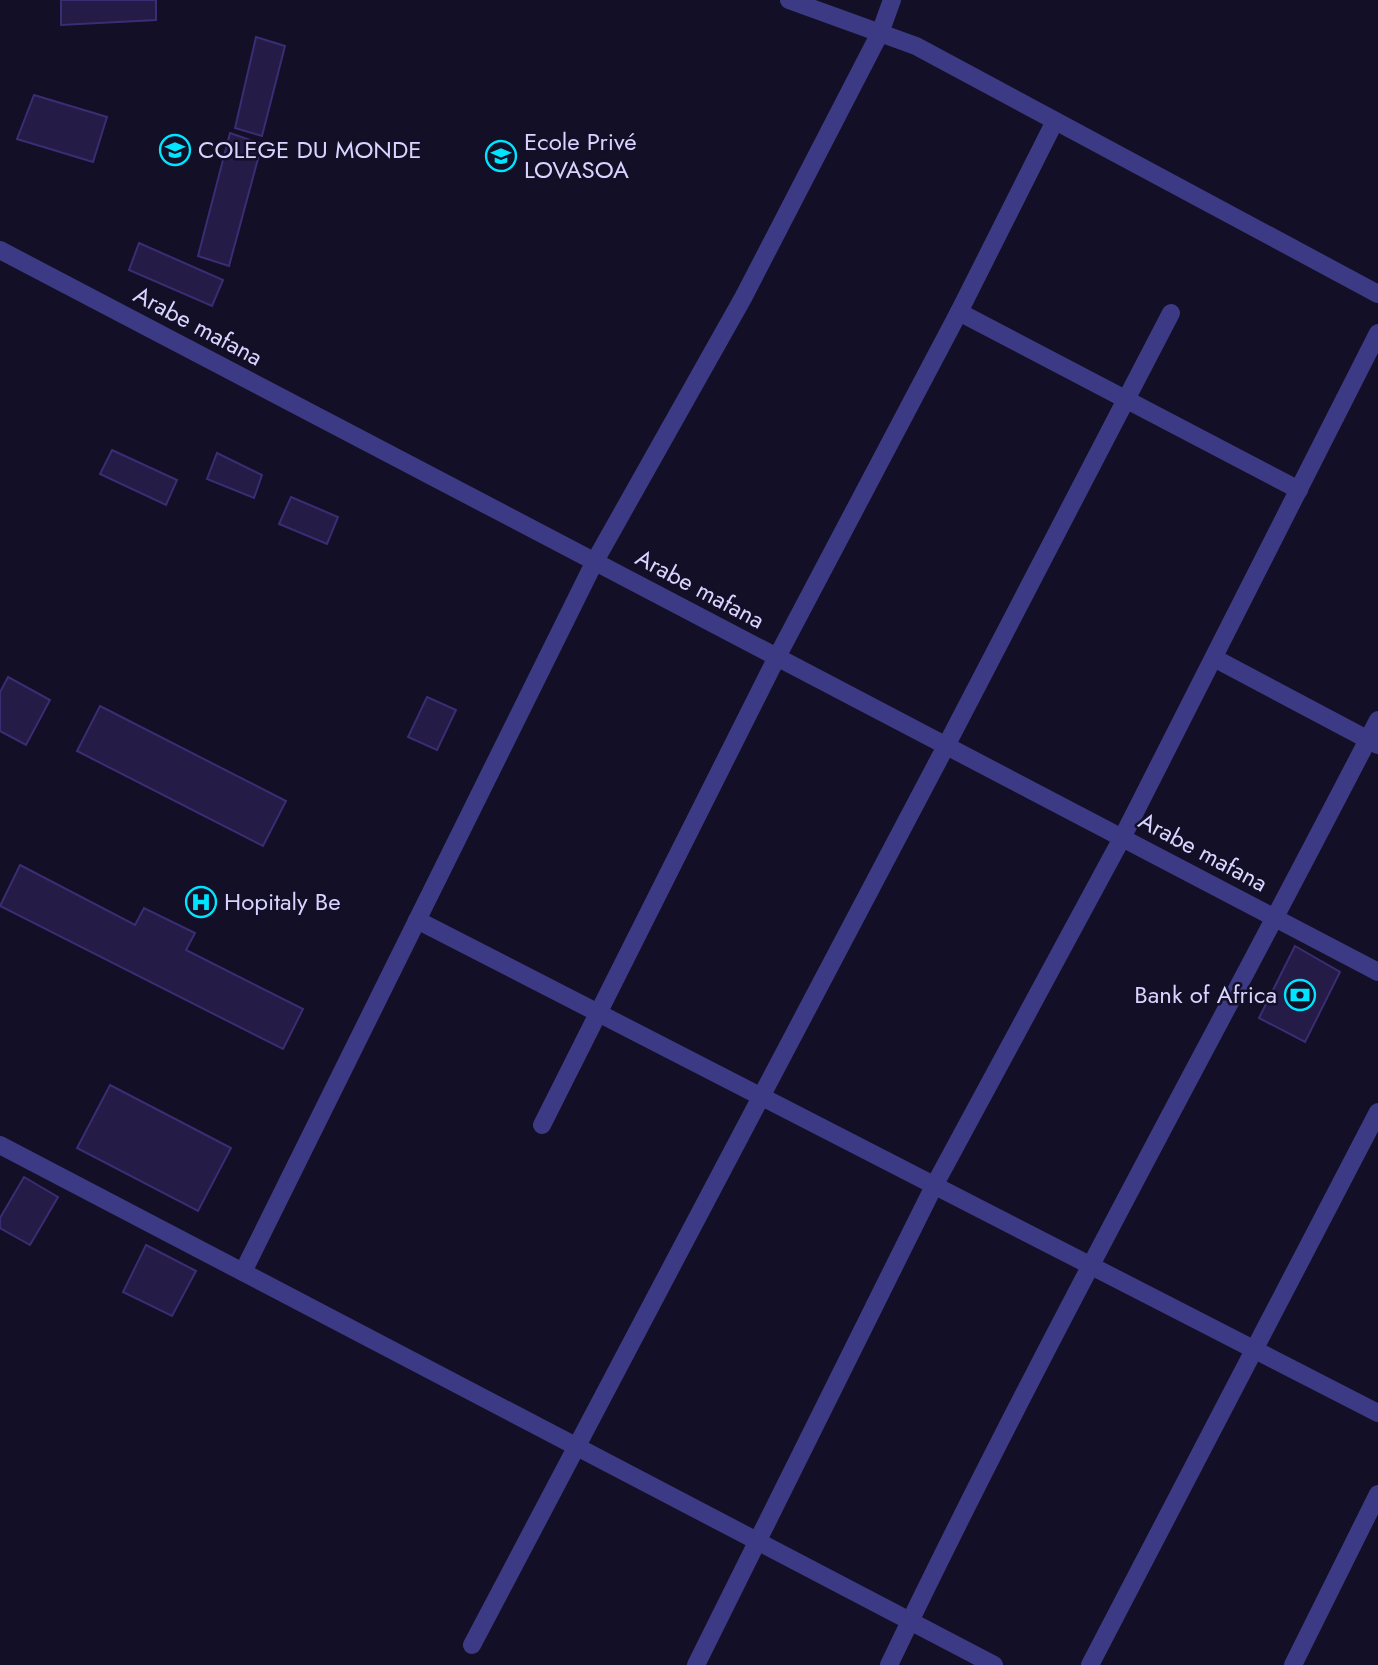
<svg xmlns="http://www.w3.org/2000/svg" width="1378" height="1665" font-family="Jost,sans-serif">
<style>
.building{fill:#241b47;stroke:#3b2d73;stroke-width:2}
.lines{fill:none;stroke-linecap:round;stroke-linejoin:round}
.minor{stroke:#3d3a85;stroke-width:18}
.tertiary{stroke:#3d3a85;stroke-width:18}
.labels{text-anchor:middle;stroke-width:5;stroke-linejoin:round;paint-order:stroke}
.poi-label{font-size:24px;fill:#d9d4ff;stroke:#130f26;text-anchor:start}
.street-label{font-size:24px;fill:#d9d4ff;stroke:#130f26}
</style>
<rect width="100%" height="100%" fill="#130f26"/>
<g class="building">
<polygon points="61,0 156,0 156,20 61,25"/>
<polygon points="256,37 285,46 262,136 235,128"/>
<polygon points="34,95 107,117 93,162 17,139"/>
<polygon points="230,133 262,144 229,266 198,256"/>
<polygon points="139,243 223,280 212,306 129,270"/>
<polygon points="112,450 177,480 166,505 100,474"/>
<polygon points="217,453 262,475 254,498 207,479"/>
<polygon points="291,497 338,517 327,544 279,524"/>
<polygon points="8,677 50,700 26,745 0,731 0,692"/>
<polygon points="427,697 456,710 437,750 408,737"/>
<polygon points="100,706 286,801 263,846 77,751"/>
<polygon points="20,865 135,925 144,908 195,933 186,950 303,1009 283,1049 0,906"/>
<polygon points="1295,946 1340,972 1305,1042 1259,1018"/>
<polygon points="110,1085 231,1148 198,1211 77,1148"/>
<polygon points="24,1177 58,1197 30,1245 0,1228 0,1218"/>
<polygon points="146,1245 196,1271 172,1316 123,1292"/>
</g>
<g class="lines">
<g class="minor">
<polyline points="0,250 1378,972"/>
<polyline points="959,312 1299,490"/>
<polyline points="1214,658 1378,745"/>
<polyline points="417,920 1378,1413"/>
<polyline points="542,1125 777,657 959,312 1055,121"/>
<polyline points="0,1145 994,1665"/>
<polyline points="243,1272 595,561 743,298 880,33 892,0"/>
<polyline points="472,1645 946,746 1171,313"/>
<polyline points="696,1665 934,1186 1122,838 1378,333"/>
<path d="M889,1665C1042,1345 1216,1035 1378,720"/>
<polyline points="1090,1665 1378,1112"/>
<polyline points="1293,1665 1378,1494"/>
</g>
<polyline class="tertiary" points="789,0 916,46 1378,294"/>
</g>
<defs>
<g id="school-ring" transform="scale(1.575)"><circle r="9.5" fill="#130f26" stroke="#00e5ff" stroke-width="1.5"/><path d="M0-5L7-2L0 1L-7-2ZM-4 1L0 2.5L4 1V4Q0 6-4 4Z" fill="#00e5ff"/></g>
<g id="hospital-ring" transform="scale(1.575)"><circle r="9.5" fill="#130f26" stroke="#00e5ff" stroke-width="1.5"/><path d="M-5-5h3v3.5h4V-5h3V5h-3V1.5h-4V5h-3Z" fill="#00e5ff"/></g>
<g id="bank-ring" transform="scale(1.575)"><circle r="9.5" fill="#130f26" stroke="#00e5ff" stroke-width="1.5"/><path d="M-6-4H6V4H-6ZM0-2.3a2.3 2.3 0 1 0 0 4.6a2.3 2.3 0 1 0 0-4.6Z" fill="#00e5ff"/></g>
</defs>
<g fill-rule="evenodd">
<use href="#school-ring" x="175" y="150"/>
<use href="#school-ring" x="501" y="156"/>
<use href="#hospital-ring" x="201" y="902"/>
<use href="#bank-ring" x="1300" y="995"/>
</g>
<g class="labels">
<g class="poi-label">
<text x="524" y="150">Ecole Privé<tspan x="524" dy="28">LOVASOA</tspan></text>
<text x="198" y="158">COLEGE DU MONDE</text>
<text x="224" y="910">Hopitaly Be</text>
<text x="1277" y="1003" text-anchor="end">Bank of Africa</text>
</g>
<g class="street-label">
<text transform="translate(198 326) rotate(28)" y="8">Arabe mafana</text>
<text transform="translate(700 589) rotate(28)" y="8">Arabe mafana</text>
<text transform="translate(1203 852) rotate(28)" y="8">Arabe mafana</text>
</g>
</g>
</svg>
